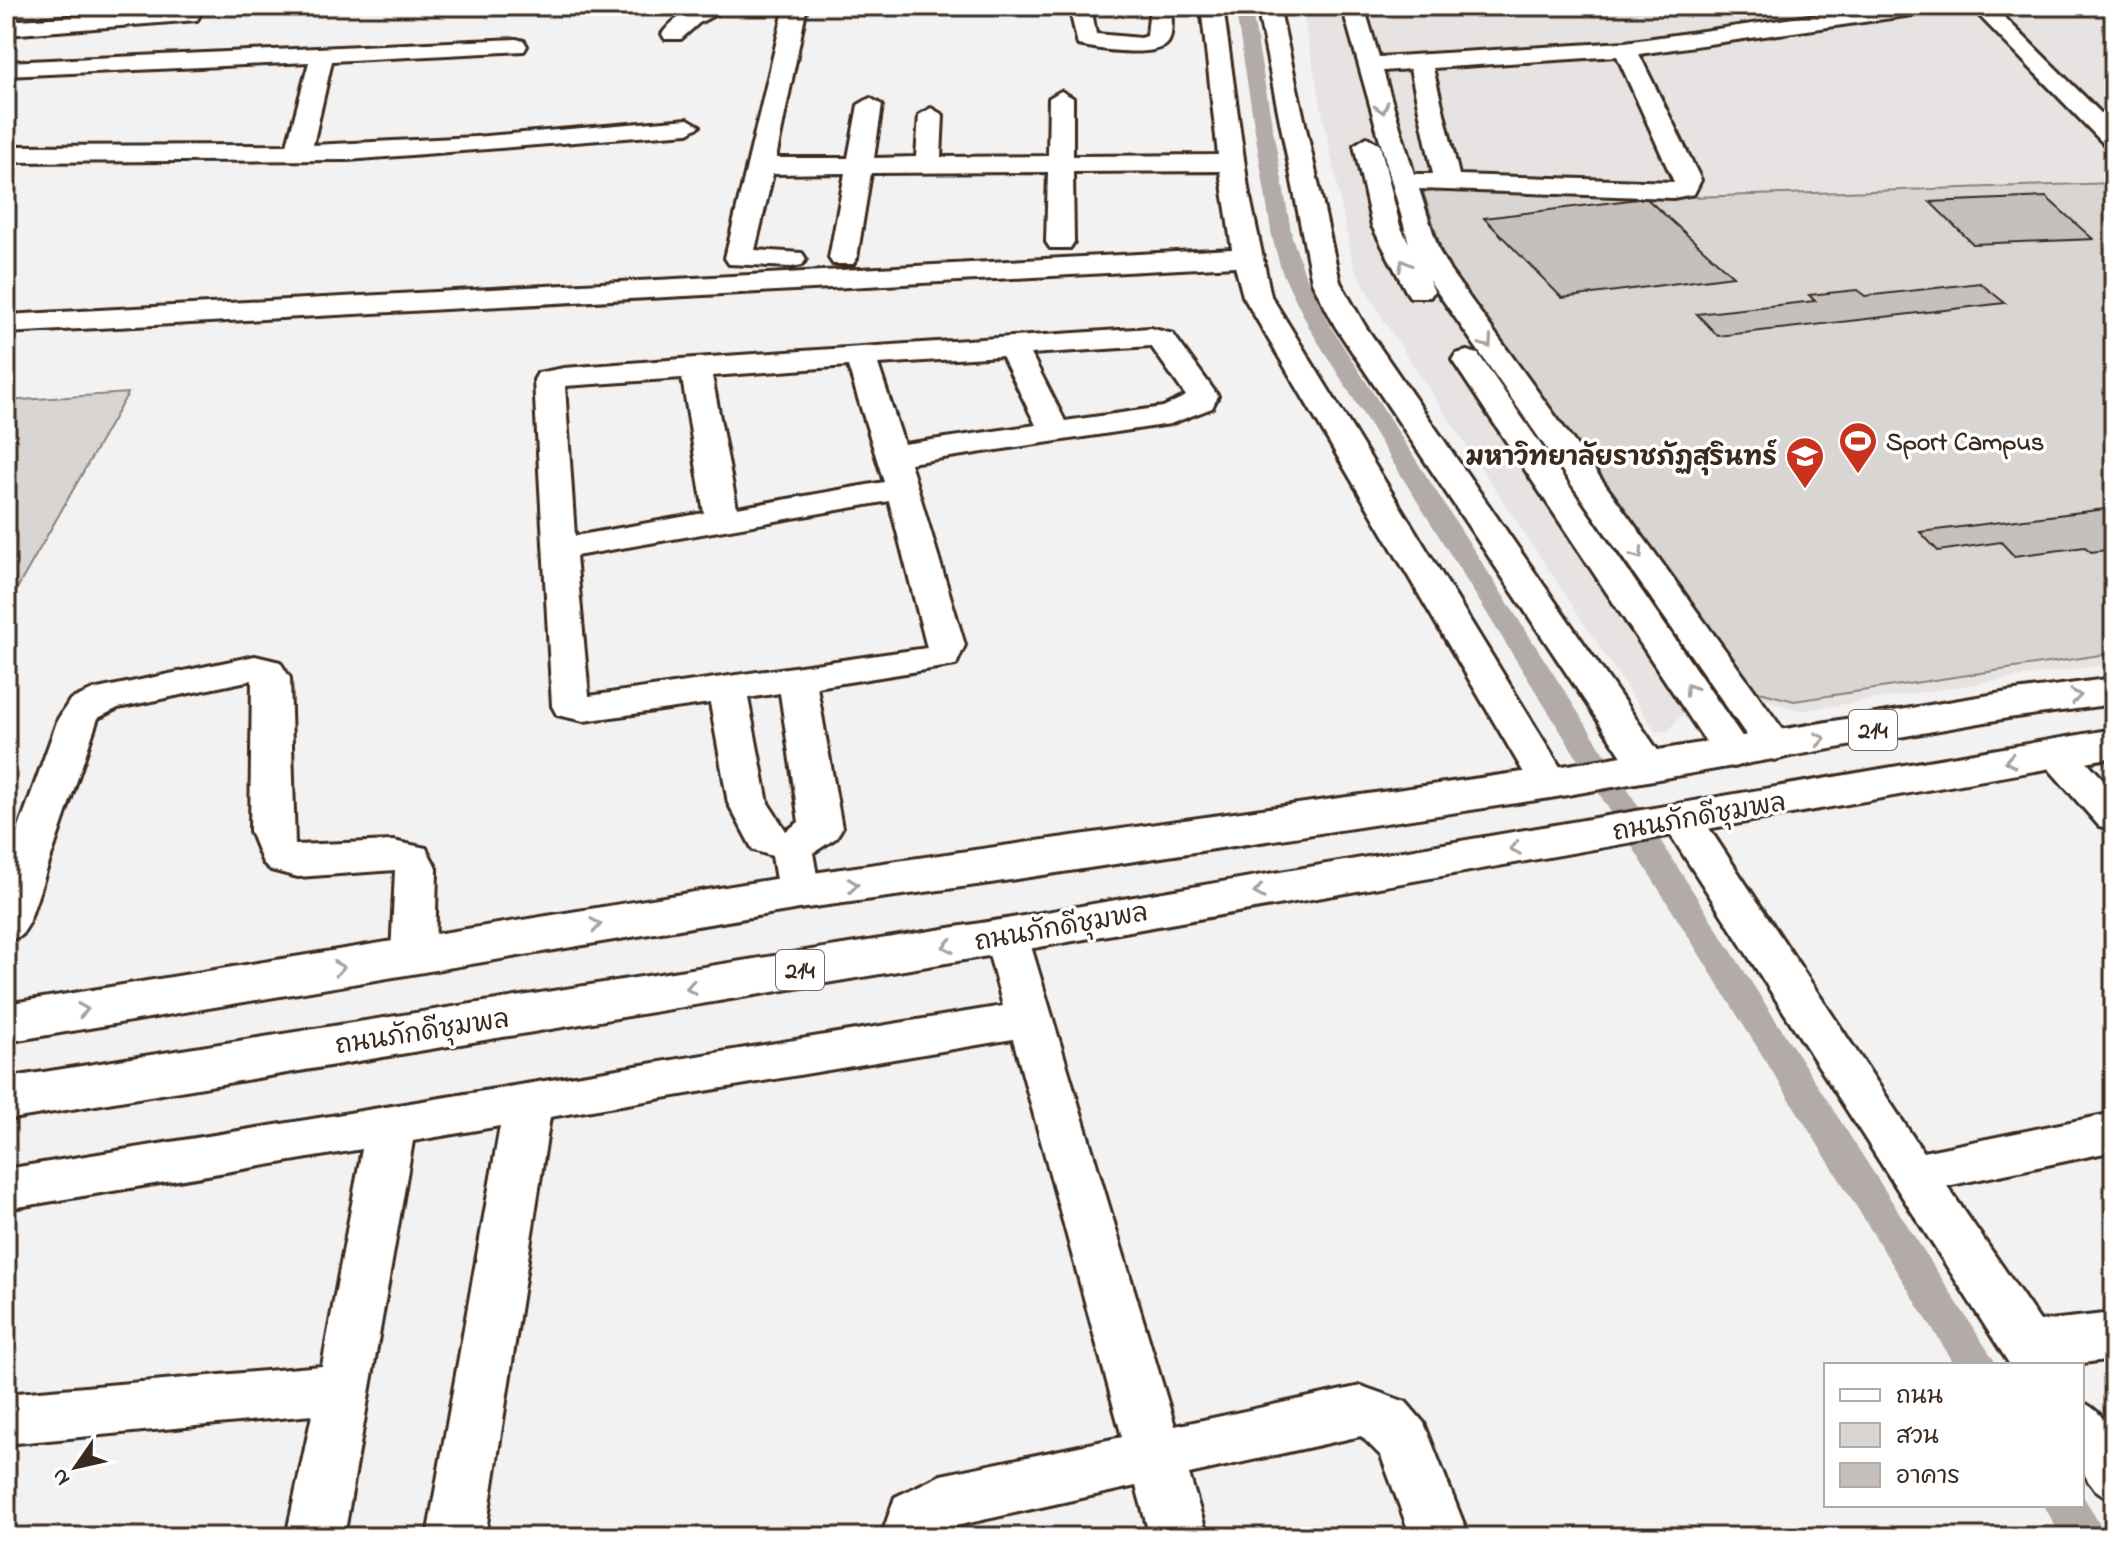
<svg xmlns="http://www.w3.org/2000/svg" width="2120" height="1543" font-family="'Indie Flower','Playpen Sans Thai',sans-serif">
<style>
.built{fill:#e6e3e2}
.green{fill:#d8d5d2;stroke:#8a8078;stroke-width:2}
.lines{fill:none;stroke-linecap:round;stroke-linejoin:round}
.canal{fill:#b2aba7;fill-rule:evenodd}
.building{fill:#c6c0bd;stroke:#3b2a1e;stroke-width:2}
.minor-tunnel{stroke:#cecac8;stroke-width:25;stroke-dasharray:25 12;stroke-linecap:butt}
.minor-casing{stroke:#3b2a1e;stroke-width:6}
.major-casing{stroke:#3b2a1e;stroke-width:6}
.minor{fill:#fff;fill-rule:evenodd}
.major{fill:#fff;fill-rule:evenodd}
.oneway{stroke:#a79f9a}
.labels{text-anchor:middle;stroke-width:7;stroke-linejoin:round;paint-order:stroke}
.shield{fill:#fff;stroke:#766a62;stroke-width:2}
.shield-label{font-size:24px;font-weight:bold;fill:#3b2a1e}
.poi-label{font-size:26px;font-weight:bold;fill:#3b2a1e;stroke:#fff;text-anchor:start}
.street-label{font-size:26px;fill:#3b2a1e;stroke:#fff}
</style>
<rect width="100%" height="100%" fill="#f3f2f2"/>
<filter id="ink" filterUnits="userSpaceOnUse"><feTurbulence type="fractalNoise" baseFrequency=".0125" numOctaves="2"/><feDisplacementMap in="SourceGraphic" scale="16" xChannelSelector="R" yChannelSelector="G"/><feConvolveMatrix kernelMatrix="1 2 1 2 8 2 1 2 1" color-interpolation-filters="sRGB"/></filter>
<g filter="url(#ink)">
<polygon class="built" points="1301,6 2114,6 2114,663 1799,711 1761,698 1686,710 1668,731 1656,732 1382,318 1353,264"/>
<g class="green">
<polygon points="2114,183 2114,653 1794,701 1756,691 1445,261 1422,188 1663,198"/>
<polygon points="128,393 6,608 6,401"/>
</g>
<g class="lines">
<g class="canal">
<polygon points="1235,6 1251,6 1292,237 1304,272 1332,329 1997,1365 1955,1365 1310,329 1282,272 1272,237"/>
<polygon points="2082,1494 2107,1537 2061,1537 2044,1505 2082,1505"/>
</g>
</g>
<g class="building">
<polygon points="2046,197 2093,239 1973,244 1930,202"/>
<polygon points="1646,198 1733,276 1562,298 1484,218"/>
<polygon points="1980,283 2005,303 1718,336 1697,314 1815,301 1809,295 1857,290 1865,296"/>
<polygon points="2114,508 2114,549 2091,552 2085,547 2014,556 2001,542 1938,551 1920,532"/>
</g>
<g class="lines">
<polyline class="minor-tunnel" points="478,14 482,6"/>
<g class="minor-casing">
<g id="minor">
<path d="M701,6H731L699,23L681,39H665L662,34C672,20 685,12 701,6Z"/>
<polygon points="785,6 807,6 776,158 848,158 858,105 870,98 882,105 874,158 916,157 919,115 931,108 943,115 941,157 1048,156 1049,98 1061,91 1073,98 1073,156 1218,155 1201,6 1223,6 1248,188 1271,296 1570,783 1564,792 1550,796 1536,792 1530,783 1243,296 1235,266 6,333 6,315 1232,249 1220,171 1073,172 1074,242 1070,248 1050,248 1046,242 1048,172 871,173 857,258 853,264 833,264 829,258 845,173 773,174 755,250 802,253 806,259 802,265 792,267 729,264 725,258"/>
<path d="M1069,6H1091L1096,34L1141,38L1147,36L1150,6H1172C1171,15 1174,37 1167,44C1152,58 1096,49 1078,45Z"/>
<polygon points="1257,6 1279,6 1340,282 1365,326 1663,758 1669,767 1663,776 1649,780 1635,776 1335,326 1312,282"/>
<path d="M1342,6H1364L1379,57L1625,42L1879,6H1937L1926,13L1639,54L1701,180L1694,194L1673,198L1419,189L1439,251L1450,271L1789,738L1795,747L1789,756L1775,760L1761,756L1429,280L1434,291L1430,297H1410L1406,291L1372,226L1354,145L1367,137L1380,145L1400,226L1409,243ZM1617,56L1674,182L1459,175L1433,68ZM1410,69L1433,174H1414L1383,71Z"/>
<polygon points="1970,6 1993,6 2114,126 2114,148 2105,145"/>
<polygon points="189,8 200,15 197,20 6,35 6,21"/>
<polygon points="516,39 524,41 527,46 524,51 332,61 313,145 475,137 688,119 700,126 688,133 348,160 6,162 6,146 287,145 309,62 6,76 6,62"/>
<path d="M1150,328L1173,334L1218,396L1212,408L1170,424L910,463L965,645L956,665L817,687L842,828L836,838L813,853L820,892L814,903L799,907L784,903L778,892L772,856L753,850L728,803L710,703L584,721L557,715L552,706L534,380L538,373L564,368L695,358ZM1151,346L1186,396L1163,407L1065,421L1031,354ZM1002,356L1036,425L904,444L878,364ZM848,366L884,482L737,508L712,376ZM682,378L704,513L575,536L565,386ZM889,501L927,648L589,696L576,556ZM780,693L799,822L786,831L768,803L748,698Z"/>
<polygon points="1467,351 1478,354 1748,745 1754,754 1748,763 1734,767 1720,763 1452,360 1456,354"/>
<polygon points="255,656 280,662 290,678 295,845 393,841 426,848 437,869 435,956 429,967 413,972 397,967 391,956 395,870 298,877 271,870 263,863 250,831 252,680 118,708 98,718 28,925 21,936 6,941 6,864 58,719 70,700 93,690"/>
<polygon points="2056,739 2070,743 2114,791 2114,830 2099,826 2042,761 2036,752 2042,743"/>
<polygon points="1682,806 1697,810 1923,1152 2114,1113 2114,1151 1947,1186 2040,1321 2114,1313 2114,1359 2067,1365 2010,1365 1661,820 1667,810"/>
<polygon points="1006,920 1022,925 1028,936 1175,1426 1361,1386 1406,1402 1424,1423 1469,1537 1411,1537 1381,1456 1361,1436 1189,1474 1208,1537 1150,1537 1136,1486 951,1527 939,1537 881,1537 895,1497 941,1475 1122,1437 1013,1039 550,1117 485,1537 427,1537 500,1126 413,1141 344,1537 286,1537 312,1415 6,1444 6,1394 322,1366 362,1149 6,1209 6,1169 1003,1006 984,936 990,925"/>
<path d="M2082,1402C2120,1419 2114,1459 2114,1500C2069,1483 2082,1443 2082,1402Z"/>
</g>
</g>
<g class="major-casing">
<g id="major">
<polygon points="2114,678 2114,704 2008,718 1550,798 984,884 799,909 6,1042 6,1004 799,875 1550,768 2008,692"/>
<polygon points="2114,729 2114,757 1006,953 6,1120 6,1078 1006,919"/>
</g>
</g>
<use href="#minor" class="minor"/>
<use href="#major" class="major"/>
</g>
<defs><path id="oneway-chevron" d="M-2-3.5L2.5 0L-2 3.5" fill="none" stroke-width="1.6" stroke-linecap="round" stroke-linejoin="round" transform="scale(2)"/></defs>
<g class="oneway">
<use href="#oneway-chevron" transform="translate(1382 108) rotate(74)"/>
<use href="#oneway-chevron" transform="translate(1404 265) rotate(-117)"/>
<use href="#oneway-chevron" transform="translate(1487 343) rotate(55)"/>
<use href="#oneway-chevron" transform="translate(1638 554) rotate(55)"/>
<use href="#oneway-chevron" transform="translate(1690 689) rotate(-124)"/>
<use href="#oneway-chevron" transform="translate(2076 696) rotate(-8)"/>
<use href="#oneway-chevron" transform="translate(1820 739) rotate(-10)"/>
<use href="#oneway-chevron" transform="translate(2010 761) rotate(170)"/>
<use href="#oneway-chevron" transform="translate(1515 848) rotate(170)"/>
<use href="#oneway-chevron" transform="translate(853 885) rotate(-7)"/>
<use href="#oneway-chevron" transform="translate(1259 892) rotate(170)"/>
<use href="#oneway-chevron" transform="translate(596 925) rotate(-9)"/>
<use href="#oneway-chevron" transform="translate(948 946) rotate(171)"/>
<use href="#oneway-chevron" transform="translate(339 968) rotate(-9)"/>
<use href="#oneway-chevron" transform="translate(691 988) rotate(171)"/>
<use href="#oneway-chevron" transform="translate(83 1010) rotate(-9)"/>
</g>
</g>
<defs>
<g id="stadium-pin" transform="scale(2)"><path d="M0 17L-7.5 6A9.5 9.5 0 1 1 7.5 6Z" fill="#c8321e" stroke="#fff"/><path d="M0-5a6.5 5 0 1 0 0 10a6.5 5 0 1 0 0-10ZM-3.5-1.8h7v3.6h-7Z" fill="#fff"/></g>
<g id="university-pin" transform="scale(2)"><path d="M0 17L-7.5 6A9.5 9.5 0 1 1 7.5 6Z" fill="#c8321e" stroke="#fff"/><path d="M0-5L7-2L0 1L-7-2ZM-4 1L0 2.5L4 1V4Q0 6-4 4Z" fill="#fff"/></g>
</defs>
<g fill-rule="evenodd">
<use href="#stadium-pin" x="1858" y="441"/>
<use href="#university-pin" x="1805" y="456"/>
</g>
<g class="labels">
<g class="shield">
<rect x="1849" y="710" width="48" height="40" rx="6"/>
<rect x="776" y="950" width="48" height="40" rx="6"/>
</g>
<g class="shield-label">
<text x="1873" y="738">214</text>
<text x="800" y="978">214</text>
</g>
<g class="poi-label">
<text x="1886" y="450">Sport Campus</text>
<text x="1777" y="465" text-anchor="end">มหาวิทยาลัยราชภัฏสุรินทร์</text>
</g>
<g class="street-label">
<text transform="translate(1699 816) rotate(-10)" y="9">ถนนภักดีชุมพล</text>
<text transform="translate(1061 926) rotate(-10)" y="9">ถนนภักดีชุมพล</text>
<text transform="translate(422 1031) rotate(-9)" y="9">ถนนภักดีชุมพล</text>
</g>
</g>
<rect width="2120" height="1543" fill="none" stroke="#fff" stroke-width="32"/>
<rect x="16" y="16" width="2088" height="1511" fill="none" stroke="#3b2a1e" stroke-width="3" filter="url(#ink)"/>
<rect x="1824" y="1363" width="260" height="144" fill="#ffffff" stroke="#b1aaa5" stroke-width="2"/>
<rect x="1840" y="1389" width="40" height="12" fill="#ffffff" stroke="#b1aaa5" stroke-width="2"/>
<text x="1896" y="1403" font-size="24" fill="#3b2a1e">ถนน</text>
<rect x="1840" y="1423" width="40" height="24" fill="#d8d5d2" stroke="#b1aaa5" stroke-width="2"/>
<text x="1896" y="1443" font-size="24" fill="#3b2a1e">สวน</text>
<rect x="1840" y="1463" width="40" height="24" fill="#c6c0bd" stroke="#b1aaa5" stroke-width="2"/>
<text x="1896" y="1483" font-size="24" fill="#3b2a1e">อาคาร</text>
<g transform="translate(76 1467) rotate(236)" stroke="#ffffff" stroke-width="6" paint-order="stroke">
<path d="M0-6L14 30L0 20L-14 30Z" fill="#3b2a1e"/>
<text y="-12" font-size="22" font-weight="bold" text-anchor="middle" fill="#3b2a1e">N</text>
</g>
</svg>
